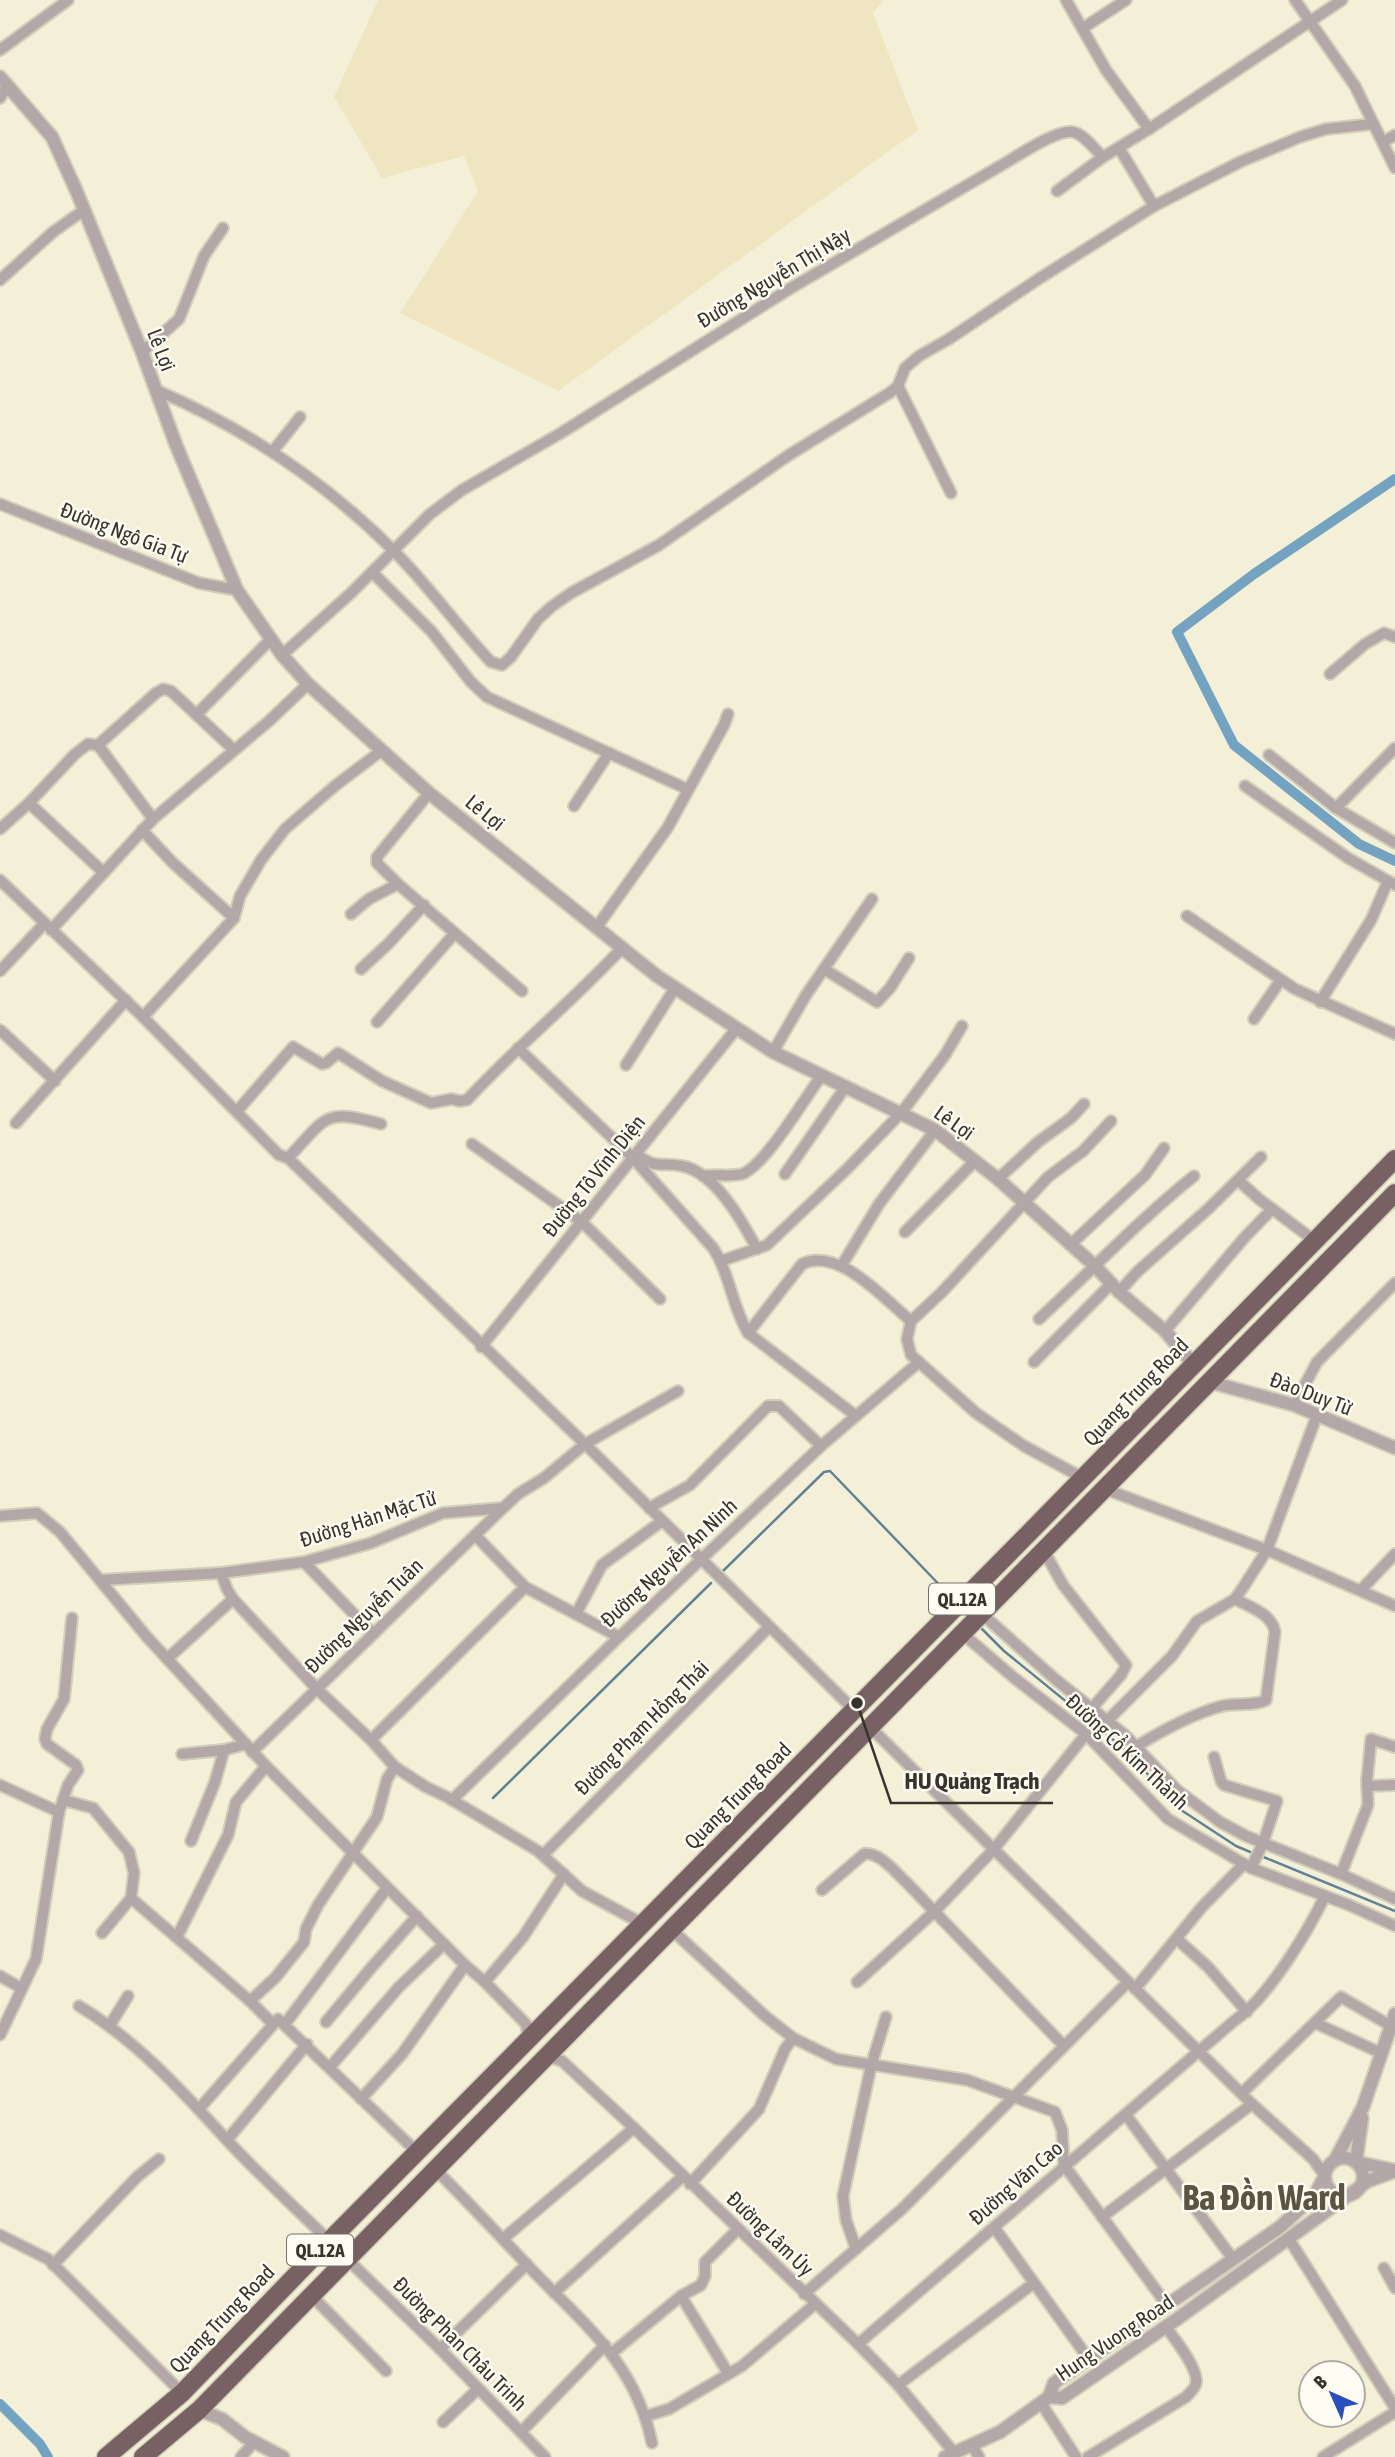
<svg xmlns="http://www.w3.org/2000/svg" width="1395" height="2457" font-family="'Asap Condensed',sans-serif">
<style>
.sand{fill:#efe5c0}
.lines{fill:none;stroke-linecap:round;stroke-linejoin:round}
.stream{stroke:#618294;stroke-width:2.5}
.canal{stroke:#73a3c1;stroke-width:10}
.minor-casing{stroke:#d2ceb9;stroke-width:14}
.tertiary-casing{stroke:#d2ceb9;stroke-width:16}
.trunk-casing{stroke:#d2ceb9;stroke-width:21}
.minor{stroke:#b3a7a8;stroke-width:10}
.tertiary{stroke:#b3a7a8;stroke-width:12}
.trunk{stroke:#776162;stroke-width:18}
.labels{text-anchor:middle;stroke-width:5;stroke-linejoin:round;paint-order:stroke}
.shield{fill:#fefcf3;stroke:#727067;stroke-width:2}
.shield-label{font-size:19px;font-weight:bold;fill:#36342b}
.street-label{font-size:21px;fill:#36342b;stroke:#fefcf3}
.town-label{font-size:35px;font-weight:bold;fill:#595542;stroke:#fefcf3}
.leader{fill:none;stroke:#36342b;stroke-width:2.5}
.callout-dot{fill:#36342b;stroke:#fefcf3;stroke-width:2.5}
.callout-label{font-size:23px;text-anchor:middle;font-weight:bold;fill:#36342b;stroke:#fefcf3;stroke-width:5;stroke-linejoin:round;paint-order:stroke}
</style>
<rect width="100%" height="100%" fill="#f4f0d8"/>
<polygon class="sand" points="378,0 884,0 873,13 918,130 558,391 400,313 478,191 464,156 382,178 334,97"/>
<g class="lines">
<g class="stream">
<polyline points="723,1571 824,1472 830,1471 953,1599"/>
<polyline points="981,1628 1004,1651 1127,1751 1178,1808 1236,1846 1255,1854"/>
<polyline points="493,1798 711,1583"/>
<polyline points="1261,1856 1395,1911"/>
</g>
<g class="canal">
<polyline points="1395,479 1254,574 1177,632 1234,745 1359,844 1395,861"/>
<polyline points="0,2404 40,2444 48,2457"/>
</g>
<g class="minor-casing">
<g id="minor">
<polyline points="1066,0 1106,70 1149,129"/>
<polyline points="1295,0 1355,86 1395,168"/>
<polyline points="1083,28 1126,0"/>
<polyline points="0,50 68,0"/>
<polyline points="0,98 8,85"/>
<polyline points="1383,142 1395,135"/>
<polyline points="1119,148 1154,206"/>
<polyline points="1057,191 1103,157"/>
<polyline points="0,280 53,232 84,210"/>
<polyline points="142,352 179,319 204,256 223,228"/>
<polyline points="898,386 951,493"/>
<path d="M156,390C244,428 325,482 393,550C428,585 457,626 491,662L502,665L511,657L538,619L551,607L571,593L659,545L789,455L891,392L898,386L905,368L919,356L949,339L1040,278L1154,206L1240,162L1300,137L1326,129L1373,124"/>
<polyline points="273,451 300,417"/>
<polyline points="0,504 199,583 237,590"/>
<polyline points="372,572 432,632 471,682 487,697 687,789"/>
<path d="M282,655L351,593L430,514L462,490L561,433L791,288L1007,162C1020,154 1058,129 1073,132C1084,134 1095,150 1103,157L1149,129L1342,0"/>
<polyline points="1330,674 1365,644 1384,633 1395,637"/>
<polyline points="197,714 271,639"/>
<polyline points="98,745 153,819"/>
<polyline points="1269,755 1336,808 1395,843"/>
<polyline points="1245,786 1348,858 1395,885"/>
<polyline points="429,793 377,857 377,863 398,884 522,991"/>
<polyline points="29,803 103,872"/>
<polyline points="574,806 609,753"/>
<polyline points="1336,808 1395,748"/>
<polyline points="0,829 29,803 75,754 88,744 98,745 156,693 163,689 171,691 234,750"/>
<polyline points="142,830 173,863 234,918"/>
<polyline points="0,880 143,1017 279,1155 288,1158 585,1444 854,1710"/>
<polyline points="351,914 369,899 398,884"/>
<polyline points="1187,916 1295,989 1395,1034"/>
<polyline points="596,928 668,827 724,725 728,714"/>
<polyline points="51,930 153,819 269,721 308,684"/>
<polyline points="361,969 388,944 424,905"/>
<polyline points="824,969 877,1002 890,988 909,958"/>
<polyline points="0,971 44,924"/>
<polyline points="1320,1002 1371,920 1388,881"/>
<polyline points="143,1017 234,918 240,896 261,860 285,829 336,785 381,751"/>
<polyline points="1254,1019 1280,981"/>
<polyline points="377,1022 455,933"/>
<polyline points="0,1030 55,1081"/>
<path d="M518,1048L633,1158L713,1248C730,1274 732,1306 748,1333L856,1416"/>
<polyline points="773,1052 806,995 872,899"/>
<polyline points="626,1065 675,988"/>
<path d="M238,1110L293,1047L322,1064L326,1063L338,1053L382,1081L431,1103L452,1099L459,1101L467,1100C516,1047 572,1002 621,949"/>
<polyline points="16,1123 126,1000"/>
<polyline points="472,1144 582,1222 660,1299"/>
<path d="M636,1154C659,1171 659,1161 682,1166C715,1172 742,1221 757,1249"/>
<path d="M288,1158C327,1117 323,1108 381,1124"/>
<polyline points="785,1174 846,1086"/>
<path d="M703,1176C715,1174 731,1177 742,1174C765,1166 806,1096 822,1075"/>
<polyline points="998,1179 1038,1142 1071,1118 1084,1104"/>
<polyline points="1238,1180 1259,1199 1315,1241"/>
<polyline points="905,1232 975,1161"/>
<polyline points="1070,1245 1145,1175 1164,1148"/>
<polyline points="721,1261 767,1245 848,1168 902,1112 945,1055 962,1026"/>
<polyline points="842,1265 879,1204 935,1130"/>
<polyline points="1119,1292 1137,1272 1208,1209 1261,1157"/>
<path d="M1039,1319C1091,1271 1139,1220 1194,1176"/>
<polyline points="1165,1331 1245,1237 1272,1209"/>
<path d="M748,1333L802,1264C839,1246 885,1300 911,1321"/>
<polyline points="481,1347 736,1029"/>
<polyline points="1034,1362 1112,1283"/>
<polyline points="1294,1405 1317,1362 1395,1283"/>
<polyline points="1083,1478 1024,1446 976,1413 911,1355 907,1339 911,1321 942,1292 1048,1177 1083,1151 1111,1121"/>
<polyline points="1105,1489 1267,1550 1395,1606"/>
<polyline points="649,1508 690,1485 768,1406 779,1406 821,1446"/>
<polyline points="0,1516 37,1513 60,1532 147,1637 266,1766 465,1965 485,1982 526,2024 529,2039"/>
<polyline points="475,1535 525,1587 619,1637"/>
<polyline points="1044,1551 1063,1585 1126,1665 1121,1675 1093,1707"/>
<polyline points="304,1562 373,1634"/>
<polyline points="221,1573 227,1589 233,1599 317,1689 371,1740 395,1767 426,1787 447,1797 538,1851 582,1891 643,1924"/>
<polyline points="100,1580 221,1573 304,1562 371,1543 443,1513 503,1508 518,1494 544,1478 585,1444 678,1391"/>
<polyline points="1361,1590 1395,1554"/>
<polyline points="981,1613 1055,1679 1125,1735 1177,1790 1220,1822 1246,1836 1341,1874 1395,1899"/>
<polyline points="576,1614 602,1565 662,1521"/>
<polyline points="962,1633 1013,1677 1086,1734 1168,1819 1251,1868 1349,1905 1395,1926"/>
<polyline points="167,1659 233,1599"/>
<polyline points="1108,1720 1172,1656 1197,1621 1235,1599 1244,1586 1267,1550 1317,1415"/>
<polyline points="870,1727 1252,2104 1313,2159 1325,2176"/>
<polyline points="371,1740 525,1587"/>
<path d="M1137,1746C1163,1730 1192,1714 1222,1706C1236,1702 1253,1707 1266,1700L1275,1632C1272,1614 1250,1607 1235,1599"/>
<polyline points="252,1752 503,1508"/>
<polyline points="182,1754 224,1750 246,1744"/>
<polyline points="1214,1757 1221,1781 1224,1785 1277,1801 1263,1843 1251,1868"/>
<polyline points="0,1785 59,1812"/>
<polyline points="1367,1786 1395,1785"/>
<polyline points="63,1800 93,1808 129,1852 134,1873 131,1898 102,1933"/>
<polyline points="452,1800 619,1637 821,1446 919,1362"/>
<polyline points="191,1841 215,1782 224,1750"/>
<polyline points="543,1855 769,1627"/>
<polyline points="1341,1874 1368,1805 1367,1780 1371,1739 1395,1747"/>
<path d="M822,1890L864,1854C880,1852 895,1872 906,1882L1064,2046"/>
<polyline points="131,1898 250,2001 273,2024"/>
<polyline points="671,1929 765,2016 793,2038 836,2059 967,2080 1055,2112 1062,2130 1064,2165 1167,2305"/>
<polyline points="177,1937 228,1835 236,1802 266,1766"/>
<polyline points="1177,1939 1208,1967 1247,2012"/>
<polyline points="0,1976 21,1988"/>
<polyline points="485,1982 523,1937 564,1874"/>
<polyline points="857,1982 935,1911 994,1849 1086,1734"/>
<polyline points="1135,1989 1201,1908 1244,1864"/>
<polyline points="250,2001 275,1978 304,1942 306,1929 318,1905 377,1817 387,1779 395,1767"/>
<path d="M79,2006C136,2040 182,2091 226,2139C258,2174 295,2207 329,2241"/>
<polyline points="326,2022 371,1968 417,1916"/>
<polyline points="1315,2023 1381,2053"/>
<polyline points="285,2024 387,1888"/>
<polyline points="110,2025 128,1996"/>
<polyline points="0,2035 36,1959 59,1812 68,1785 78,1770 76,1765 47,1744 45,1739 47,1729 64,1699 72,1618"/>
<polyline points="546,2056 562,2061 634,2128 858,2344 898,2385 955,2454"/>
<polyline points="330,2067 399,1987 444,1944"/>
<polyline points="1242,2093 1341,1997 1391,2026"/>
<polyline points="361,2099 402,2054 465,1965"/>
<polyline points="199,2109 278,2019 417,2152"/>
<polyline points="1126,2115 1233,2259"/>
<polyline points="227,2140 307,2044"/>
<path d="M435,2169C468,2202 500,2236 532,2270C586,2326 635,2363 652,2443"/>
<polyline points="690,2184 759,2109 785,2049 793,2038"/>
<polyline points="1102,2217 1252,2104"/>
<polyline points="994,2227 1088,2358"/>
<polyline points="0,2235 48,2259 182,2393"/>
<polyline points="504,2238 634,2128"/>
<polyline points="1289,2239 1395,2408"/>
<polyline points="856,2249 846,2220 843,2196 871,2066 886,2017"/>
<polyline points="347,2259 440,2349 545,2457"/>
<polyline points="53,2265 137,2177 159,2159"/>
<polyline points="1384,2268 1395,2288"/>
<polyline points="554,2293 682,2177"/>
<polyline points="804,2294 902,2209 1128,1982"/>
<polyline points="311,2295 386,2371"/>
<polyline points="681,2296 728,2373"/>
<path d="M858,2344L1234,2021C1268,1998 1307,1933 1325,1896"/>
<polyline points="440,2349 527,2264"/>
<polyline points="612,2353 681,2296 701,2285 705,2276 705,2262 738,2229"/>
<polyline points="898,2385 1034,2283"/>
<polyline points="1041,2403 1076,2457"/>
<polyline points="646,2416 669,2409 742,2366 815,2304"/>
<polyline points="443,2422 478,2389"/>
<polyline points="521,2432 605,2345"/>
<polyline points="972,2446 979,2457"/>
<polyline points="241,2457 254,2442"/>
<path d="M1088,2457L1186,2397C1189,2393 1196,2388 1196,2383C1199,2369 1174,2338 1166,2327"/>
<polyline points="1323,2457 1395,2412"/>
</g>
</g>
<g class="tertiary-casing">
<g id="tertiary">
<polyline points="0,77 52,137 76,190 142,352 176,445 237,590 282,655 308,684 429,793 657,976 773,1052 935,1130 998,1179 1096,1267 1119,1292 1165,1331 1194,1365"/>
<polyline points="1210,1382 1294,1405 1395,1448"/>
<polyline points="1362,2118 1356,2162 1393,2170"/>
<circle cx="1344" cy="2177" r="19"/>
<polyline points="1335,2160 1363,2107 1395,2014"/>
<polyline points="1049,2397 1062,2398 1177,2319 1368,2181 1395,2171"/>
<polyline points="1049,2397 1054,2383 1280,2227 1314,2196 1325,2176"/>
<polyline points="199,2410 222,2419 245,2437 283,2457"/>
<polyline points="945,2457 1000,2432 1049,2397"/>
</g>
</g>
<g class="trunk-casing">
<g id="trunk">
<polyline points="106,2457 182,2393 329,2241 1028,1534 1395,1159"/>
<polyline points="143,2457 199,2410 1395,1193"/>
</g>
</g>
<use href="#minor" class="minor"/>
<use href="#tertiary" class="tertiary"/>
<use href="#trunk" class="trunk"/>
</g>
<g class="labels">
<g class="shield">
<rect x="929" y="1583.5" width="66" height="31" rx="5"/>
<rect x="287" y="2234.5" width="66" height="31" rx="5"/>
</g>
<g class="shield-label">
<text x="962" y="1606">QL.12A</text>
<text x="320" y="2257">QL.12A</text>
</g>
<g class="street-label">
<text transform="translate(774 278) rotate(-31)" y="7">Đường Nguyễn Thị Nậy</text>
<text transform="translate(161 350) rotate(69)" y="7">Lê Lợi</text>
<text transform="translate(124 533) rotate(21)" y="7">Đường Ngô Gia Tự</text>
<text transform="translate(485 813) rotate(39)" y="7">Lê Lợi</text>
<text transform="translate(954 1123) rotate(35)" y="7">Lê Lợi</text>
<text transform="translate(594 1176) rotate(-51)" y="7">Đường Tô Vĩnh Diện</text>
<text transform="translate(1136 1392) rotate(-46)" y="7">Quang Trung Road</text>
<text transform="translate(1311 1394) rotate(21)" y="7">Đào Duy Từ</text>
<text transform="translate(368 1519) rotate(-18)" y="7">Đường Hàn Mặc Tử</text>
<text transform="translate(669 1563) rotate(-43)" y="7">Đường Nguyễn An Ninh</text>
<text transform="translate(364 1616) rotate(-44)" y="7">Đường Nguyễn Tuân</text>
<text transform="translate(642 1728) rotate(-45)" y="7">Đường Phạm Hồng Thái</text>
<text transform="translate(1127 1752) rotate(43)" y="7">Đường Cổ Kim Thành</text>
<text transform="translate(738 1796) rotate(-45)" y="7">Quang Trung Road</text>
<text transform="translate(1016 2183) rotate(-41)" y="7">Đường Văn Cao</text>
<text transform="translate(770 2234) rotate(44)" y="7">Đường Lâm Úy</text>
<text transform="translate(222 2319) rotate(-46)" y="7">Quang Trung Road</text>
<text transform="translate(1115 2338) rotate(-34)" y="7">Hung Vuong Road</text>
<text transform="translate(460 2344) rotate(45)" y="7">Đường Phan Châu Trinh</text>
</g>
<g class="town-label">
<text x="1264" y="2210">Ba Đồn Ward</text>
</g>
</g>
<path class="leader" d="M857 1703L891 1803H1053"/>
<circle class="callout-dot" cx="857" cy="1703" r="7"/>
<g class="callout-label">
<text x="972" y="1789">HU Quảng Trạch</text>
</g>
<g transform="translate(1332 2394) rotate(315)"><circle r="33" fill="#fefcf3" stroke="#aeaca3" stroke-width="2"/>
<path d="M0-5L12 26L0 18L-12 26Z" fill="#294fbe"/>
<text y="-10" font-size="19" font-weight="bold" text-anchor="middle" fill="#36342b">B</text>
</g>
</svg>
